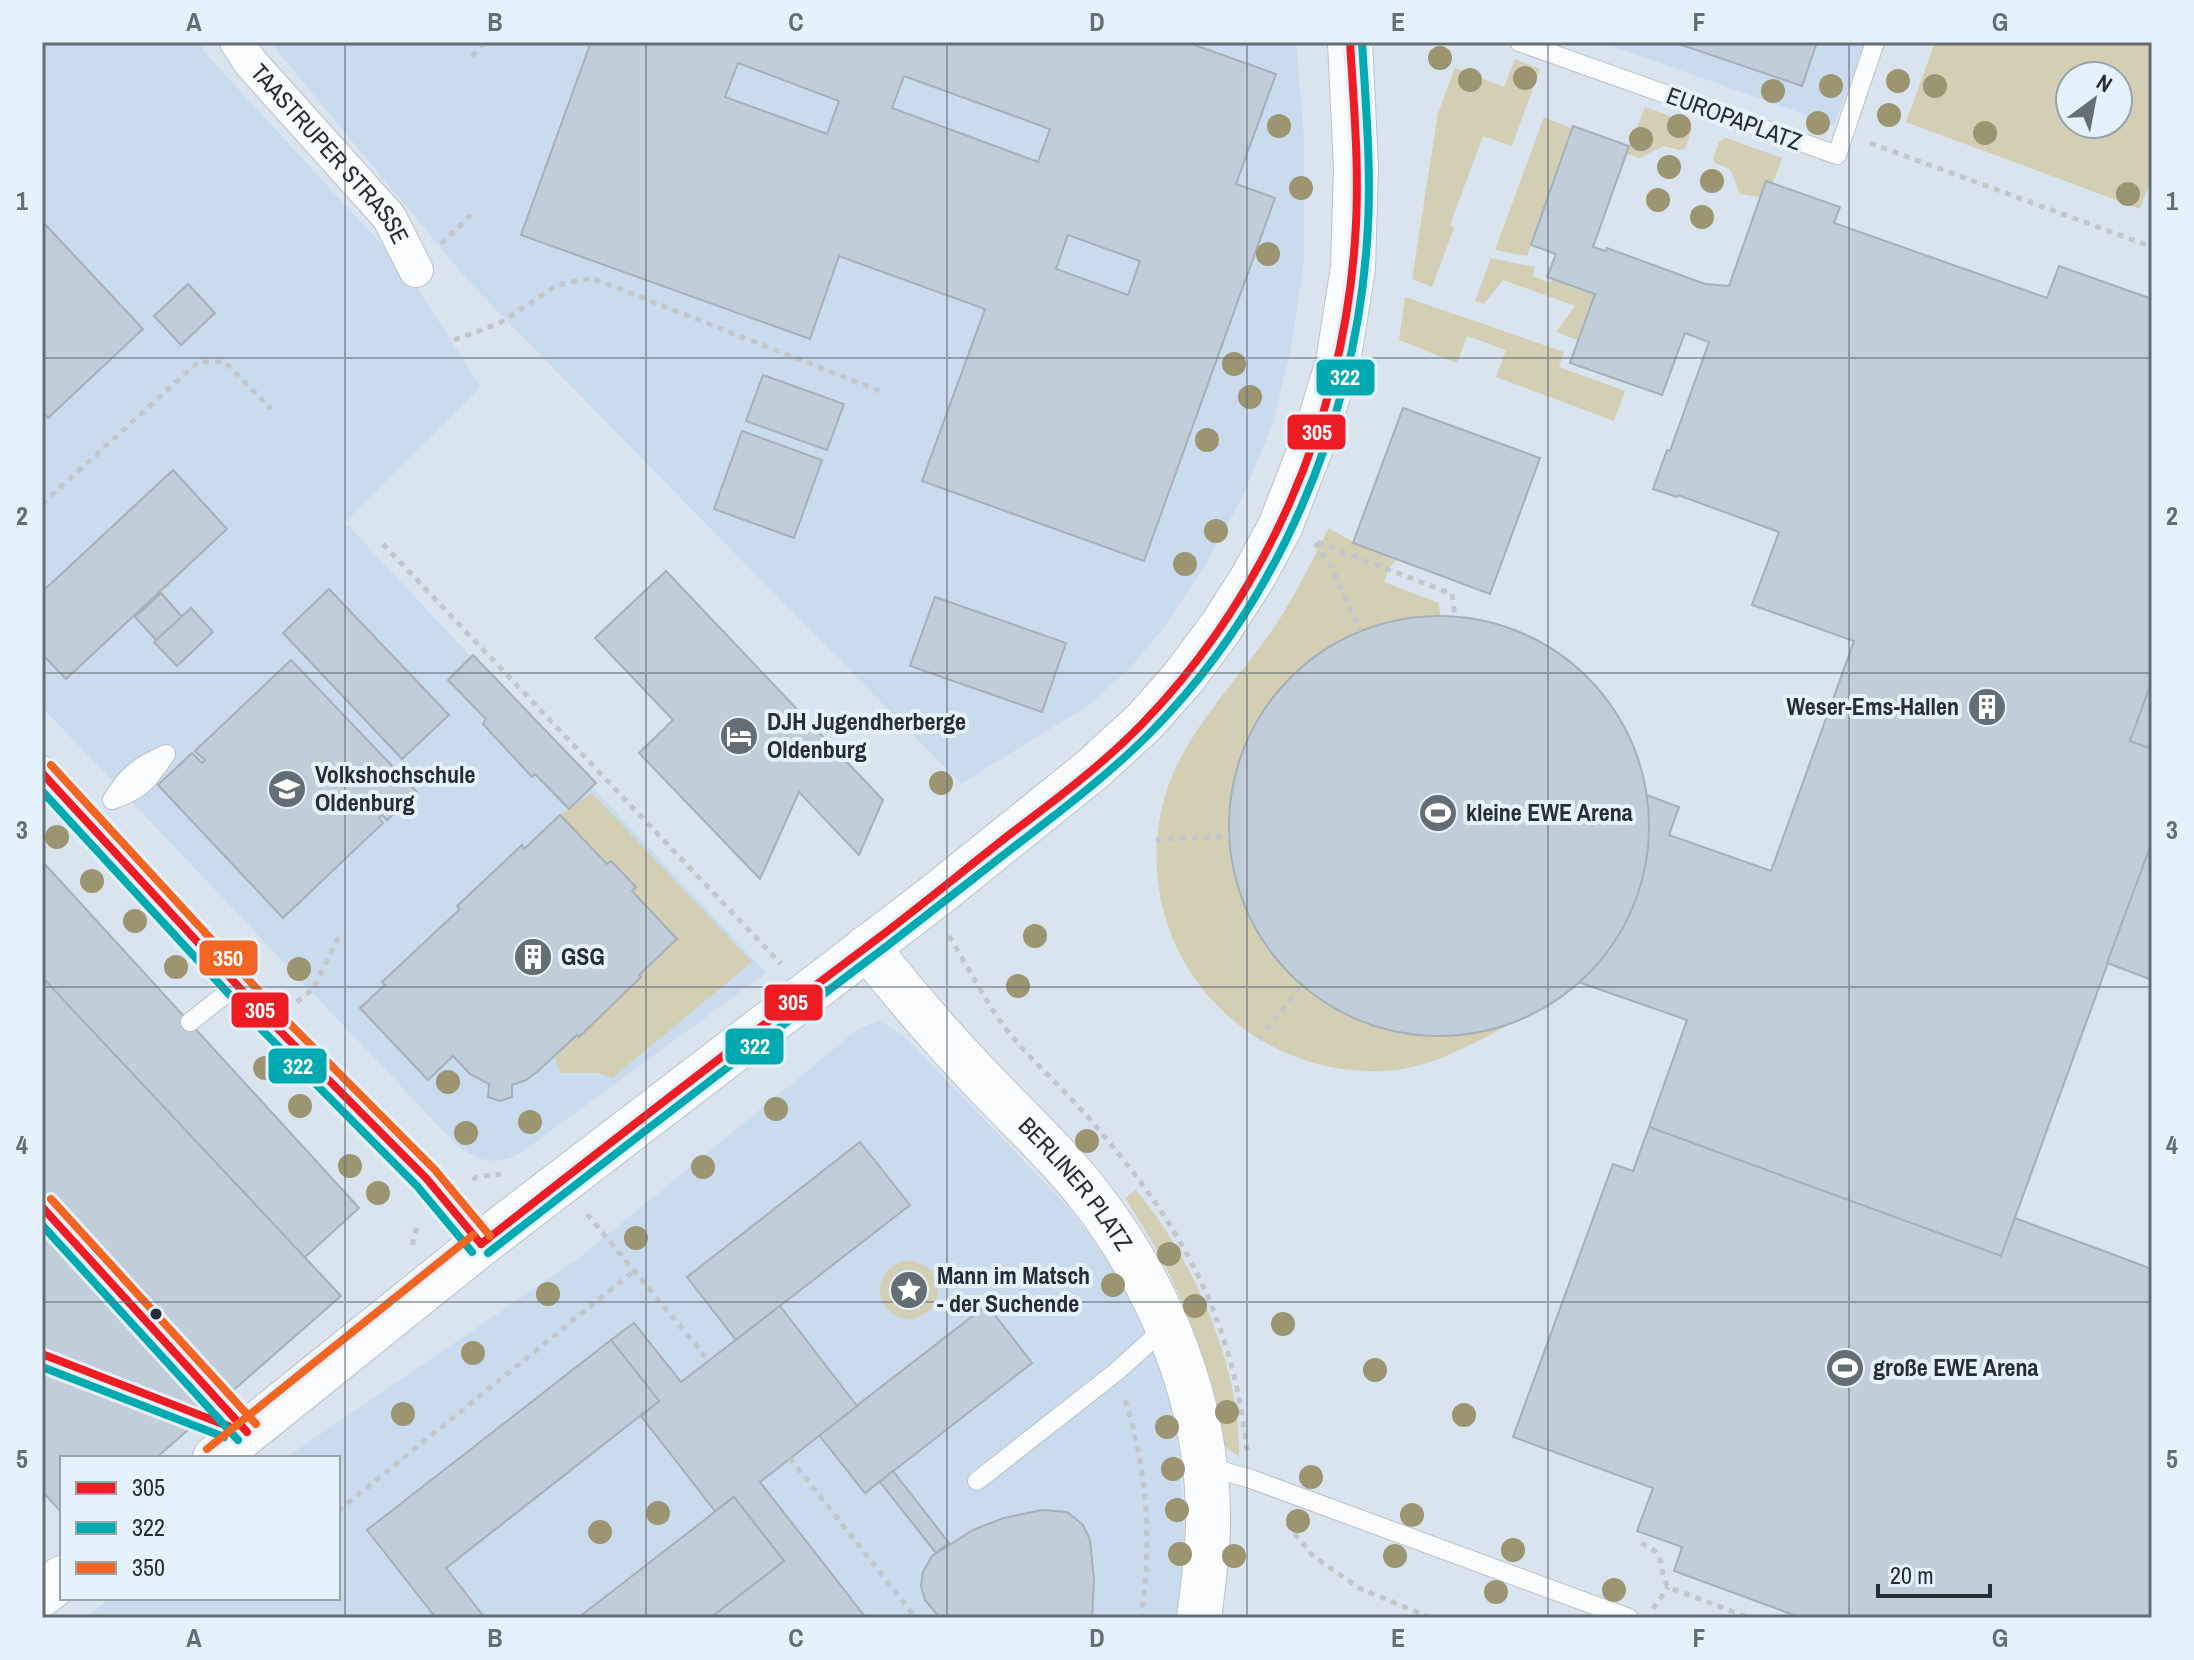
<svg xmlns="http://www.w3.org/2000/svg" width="2194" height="1660" font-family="'Archivo Narrow',sans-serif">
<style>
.built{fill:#c9dbed}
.green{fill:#d3cfb4;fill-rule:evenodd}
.building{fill:#c1ced9;stroke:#a7b0b8;stroke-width:2;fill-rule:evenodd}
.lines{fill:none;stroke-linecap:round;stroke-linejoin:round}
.lane-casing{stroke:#bac2ca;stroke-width:20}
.street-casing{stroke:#bac2ca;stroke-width:36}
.secondary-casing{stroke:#bac2ca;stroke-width:46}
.path{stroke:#c4c7ca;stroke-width:5;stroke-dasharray:6 6;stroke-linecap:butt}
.lane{stroke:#f9fbfd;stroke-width:18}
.street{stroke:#f9fbfd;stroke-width:34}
.secondary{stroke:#f9fbfd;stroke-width:44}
.bus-1-casing{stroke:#e5f1fc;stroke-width:14}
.bus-2-casing{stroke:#e5f1fc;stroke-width:14}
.bus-3-casing{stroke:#e5f1fc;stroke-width:14}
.bus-1{stroke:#ee1d23;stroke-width:8}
.bus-2{stroke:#00aab0;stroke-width:8}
.bus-3{stroke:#f26522;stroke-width:8}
.tree{fill:#9b9572}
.grid{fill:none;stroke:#656e75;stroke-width:2;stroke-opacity:0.55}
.bus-dot{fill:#262e34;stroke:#e5f1fc;stroke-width:3}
.labels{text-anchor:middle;stroke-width:8;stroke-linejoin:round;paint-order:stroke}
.street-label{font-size:24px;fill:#262e34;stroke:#e5f1fc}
.poi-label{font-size:24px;font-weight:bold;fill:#262e34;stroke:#e5f1fc;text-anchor:start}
.line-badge{stroke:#e5f1fc;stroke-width:3}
.badge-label{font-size:22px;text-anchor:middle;font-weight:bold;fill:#fff}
.neatline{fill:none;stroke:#656e75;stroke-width:3}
.grid-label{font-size:26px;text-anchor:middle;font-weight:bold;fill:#656e75}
</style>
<rect width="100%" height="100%" fill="#d9e4ef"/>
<g class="built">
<polygon points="42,42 202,42 204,52 407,272 481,387 346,523 766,973 522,1152 510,1158 496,1161 480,1159 463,1150 450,1138 42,707"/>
<polygon points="270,42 1296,42 1304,138 1304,261 1291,347 1273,423 1242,498 1203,569 1165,626 1131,667 1092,703 961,784 468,281"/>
<polygon points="1601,42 1865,42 1834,125"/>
<polygon points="880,1020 908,1040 1066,1205 1105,1255 1138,1311 1162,1375 1174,1418 1179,1455 1185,1549 1179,1618 86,1618 109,1598 338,1598 338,1458 285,1458 579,1258 858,1029"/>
</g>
<g class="green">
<path d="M1935,42H2152V176L2140,209L1906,122ZM2070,76H2118V124H2070Z"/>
<polygon points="1515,59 1540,69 1512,146 1483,136 1450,225 1454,228 1432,287 1412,279 1438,113 1455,68 1504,87"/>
<polygon points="1645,107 1689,123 1692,129 1685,149 1679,150 1664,146 1639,158 1627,154"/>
<polygon points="1544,117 1573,129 1527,256 1495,250"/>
<polygon points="1726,138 1782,158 1773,183 1766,181 1760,197 1740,194 1730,169 1715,163 1713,158 1719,142"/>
<polygon points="1491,258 1535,267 1533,276 1550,283 1552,278 1595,294 1578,340 1556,332 1575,306 1503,280 1484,304 1475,301"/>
<polygon points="1405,297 1564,352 1559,367 1625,391 1614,421 1496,377 1506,350 1467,336 1457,363 1399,340"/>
<path d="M1329,528L1353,542L1397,559L1389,568L1384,582L1439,603L1440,615C1419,617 1399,618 1380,624C1289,652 1224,740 1229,836C1236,945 1333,1040 1444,1036C1467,1035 1488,1030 1510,1024C1470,1045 1432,1068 1386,1071C1236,1078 1124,941 1165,796C1183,734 1237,681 1273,629C1295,597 1311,562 1329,528Z"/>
<polygon points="592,793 752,962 612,1078 598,1073 561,1073 554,1056 577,1035 580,1037 641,977 639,975 676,939 632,891 635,887 611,861 607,864 560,815"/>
<path d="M1136,1190C1192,1256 1242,1369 1239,1457L1222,1444C1209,1353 1176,1274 1125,1198Z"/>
<circle cx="909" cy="1290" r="29"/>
</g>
<g class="building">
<path d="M591,42H1186L1276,74L1236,184L1275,198L1144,561L922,481L985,309L839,256L810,339L521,235ZM738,63L839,101L827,134L725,97ZM904,76L1050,129L1038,162L892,108ZM1068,235L1140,261L1128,295L1056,269Z"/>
<polygon points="1673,42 1817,42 1802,86"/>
<polygon points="1573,126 1629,146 1593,247 1606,251 1607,248 1705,284 1729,286 1766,181 1840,207 1834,223 2047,298 2059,266 2152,299 2152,681 2130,741 2152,749 2152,842 2001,1256 1649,1127 1687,1020 1567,978 1586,961 1608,932 1625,899 1635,864 1639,827 1636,791 1679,807 1669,835 1771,871 1854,641 1752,605 1779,532 1678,495 1677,497 1653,489 1667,450 1670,451 1709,342 1685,333 1662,395 1570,363 1595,294 1547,277 1556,254 1531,245"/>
<polygon points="42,221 143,329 48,418 42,411"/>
<polygon points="188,284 215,313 181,345 154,316"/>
<polygon points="763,375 844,404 827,450 746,421"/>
<polygon points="1403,408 1540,458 1490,594 1353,543"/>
<polygon points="742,431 822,460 794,538 714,509"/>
<polygon points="173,470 227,529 66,679 42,654 42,592"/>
<polygon points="666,571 883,800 859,855 799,792 760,879 639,753 673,720 595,638"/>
<polygon points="329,589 449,715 402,759 283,633"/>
<polygon points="161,593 183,618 158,642 135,617"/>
<polygon points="935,597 1066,643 1042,712 910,666"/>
<polygon points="191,608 213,632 177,666 154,642"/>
<circle cx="1439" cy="826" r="210"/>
<polygon points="473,655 596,783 569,809 535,774 532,777 483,724 486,719 448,680"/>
<polygon points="291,660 417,792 387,820 382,815 379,818 383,823 283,918 158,785 192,753 202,763 205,760 195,751"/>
<polygon points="2152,681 2152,749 2130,741"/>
<polygon points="560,815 607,864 611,861 636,887 632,891 677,939 639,975 641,977 579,1037 577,1035 537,1072 526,1080 512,1085 512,1097 500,1101 488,1097 489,1084 470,1074 453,1056 428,1080 360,1008 385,985 382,982 460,909 457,906 522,845 524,849"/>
<polygon points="2152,842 2152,980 2107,963"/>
<polygon points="42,861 359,1208 233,1323 42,1114"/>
<polygon points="42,977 341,1296 156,1458 62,1458 62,1513 42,1491"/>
<polygon points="1649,1127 2001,1256 2015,1218 2152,1269 2152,1618 1802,1618 1674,1571 1682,1547 1637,1531 1653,1488 1513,1437 1613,1164 1633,1171"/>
<polygon points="860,1142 910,1205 736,1340 687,1277"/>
<polygon points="987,1305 1032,1363 865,1493 819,1435"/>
<polygon points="780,1306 857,1406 760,1482 866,1618 710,1618 784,1561 734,1497 715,1511 641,1416 659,1401 611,1340 634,1323 681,1382"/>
<polygon points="611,1340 659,1401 446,1568 485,1618 436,1618 367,1530"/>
<polygon points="893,1471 949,1543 936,1553 880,1482"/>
<polygon points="734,1497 784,1561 710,1618 578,1618"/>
<polygon points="1042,1510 1067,1512 1083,1525 1090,1540 1094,1580 1092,1618 940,1618 925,1600 921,1586 923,1572 932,1556 975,1529 1004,1518"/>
</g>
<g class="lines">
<g class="lane-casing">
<g id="lane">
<polyline points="1519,42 1837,155 1875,42"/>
<path d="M112,800C142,790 149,780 166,754"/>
<path d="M112,800C128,774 139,766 166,754"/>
<polyline points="190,1022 237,985"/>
<polyline points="1205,1466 1251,1479 1629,1618"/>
<polyline points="977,1481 1116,1372 1167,1326"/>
</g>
</g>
<g class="street-casing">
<g id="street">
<path id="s1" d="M237,42L250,62L389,217L416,270"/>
<polyline points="42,773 271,1022 426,1178 481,1244"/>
</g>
</g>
<g class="secondary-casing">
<g id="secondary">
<path id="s2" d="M867,947C905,995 944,1041 987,1085C1021,1121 1059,1156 1090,1196C1161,1288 1209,1403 1208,1521C1208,1554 1203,1586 1199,1618"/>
<polyline points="215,1458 481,1244 939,893 1094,768 1145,721 1183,678 1221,627 1253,577 1280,527 1316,434 1338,362 1353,268 1356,168 1350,42"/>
<polyline points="42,1594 62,1578"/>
</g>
</g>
<g class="path">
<polyline points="472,56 485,42"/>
<polyline points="1870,143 2152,247"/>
<polyline points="441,244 475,211"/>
<polyline points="454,340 498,324 558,285 592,278 882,392"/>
<polyline points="42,504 198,362 225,362 271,409"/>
<polyline points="1318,542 1452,594 1455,616"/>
<polyline points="1315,543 1332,568 1360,631"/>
<polyline points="383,544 781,964"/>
<polyline points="1156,840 1229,836"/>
<path d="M949,936C967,965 983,997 1003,1025C1027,1057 1059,1084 1086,1115C1177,1219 1231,1309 1247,1450"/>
<polyline points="297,1002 313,989 341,933"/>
<polyline points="1259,1039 1302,985"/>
<polyline points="473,1180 476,1177 501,1174"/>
<polyline points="587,1214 709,1361"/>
<polyline points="412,1245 416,1230 420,1226"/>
<path d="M1125,1400C1148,1471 1152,1544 1141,1618"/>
<polyline points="790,1458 916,1618"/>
<polyline points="338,1511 634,1271"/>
<polyline points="1287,1524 1313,1556 1359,1588 1431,1618"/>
<path d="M1641,1543C1669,1554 1656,1566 1668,1587L1750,1618"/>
<polyline points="1653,1609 1668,1587"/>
</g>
<use href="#lane" class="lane"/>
<use href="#street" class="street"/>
<use href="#secondary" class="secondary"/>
<g class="bus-1-casing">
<g id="bus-1">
<polyline points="42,773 271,1022 426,1178 481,1244"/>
<polyline points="42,1207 247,1432"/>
<path d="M481,1244C612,1141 744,1039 877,939C923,904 968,867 1014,831C1058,798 1103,764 1142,724C1266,596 1343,418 1355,240C1360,174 1354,108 1350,42"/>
<polyline points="42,1354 228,1426"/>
</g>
</g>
<g class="bus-2-casing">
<g id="bus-2">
<polyline points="42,791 262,1030 417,1186 472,1252"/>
<polyline points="42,1225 238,1440"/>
<path d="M488,1253C620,1150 753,1047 887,946C931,912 975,877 1019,843C1063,809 1108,775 1148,735C1276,607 1355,422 1367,241C1372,175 1366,108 1362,42"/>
<polyline points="42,1367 224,1437"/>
</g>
</g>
<g class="bus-3-casing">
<g id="bus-3">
<polyline points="51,765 280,1014 435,1170 490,1236"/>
<polyline points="51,1199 256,1424"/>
<polyline points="207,1449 473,1235"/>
</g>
</g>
<use href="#bus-1" class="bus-1"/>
<use href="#bus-2" class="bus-2"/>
<use href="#bus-3" class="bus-3"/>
</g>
<g class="tree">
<circle cx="1440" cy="58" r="12"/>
<circle cx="1525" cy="78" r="12"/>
<circle cx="1470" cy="80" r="12"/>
<circle cx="1898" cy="81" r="12"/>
<circle cx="1831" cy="86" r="12"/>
<circle cx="1935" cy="86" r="12"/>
<circle cx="1773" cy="91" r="12"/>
<circle cx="1889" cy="115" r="12"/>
<circle cx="1818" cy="123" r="12"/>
<circle cx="1279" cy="126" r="12"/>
<circle cx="1679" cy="126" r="12"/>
<circle cx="1985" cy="133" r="12"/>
<circle cx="1641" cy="139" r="12"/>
<circle cx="1669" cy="167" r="12"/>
<circle cx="1712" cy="181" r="12"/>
<circle cx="1301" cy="188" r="12"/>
<circle cx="2128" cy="194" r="12"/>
<circle cx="1658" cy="200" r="12"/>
<circle cx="1702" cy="217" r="12"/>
<circle cx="1268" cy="254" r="12"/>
<circle cx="1234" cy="364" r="12"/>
<circle cx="1250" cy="397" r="12"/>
<circle cx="1207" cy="440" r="12"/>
<circle cx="1216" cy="531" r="12"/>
<circle cx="1185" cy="564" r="12"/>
<circle cx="941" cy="783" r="12"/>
<circle cx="57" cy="837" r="12"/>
<circle cx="92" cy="881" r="12"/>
<circle cx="135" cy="921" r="12"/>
<circle cx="1035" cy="936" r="12"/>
<circle cx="176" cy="967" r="12"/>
<circle cx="299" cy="969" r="12"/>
<circle cx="1018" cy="986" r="12"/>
<circle cx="265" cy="1068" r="12"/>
<circle cx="448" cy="1082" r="12"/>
<circle cx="300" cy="1106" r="12"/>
<circle cx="776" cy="1109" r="12"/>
<circle cx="530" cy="1122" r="12"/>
<circle cx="466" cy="1133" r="12"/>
<circle cx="1087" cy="1141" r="12"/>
<circle cx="350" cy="1166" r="12"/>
<circle cx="703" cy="1167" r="12"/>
<circle cx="378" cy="1193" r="12"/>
<circle cx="636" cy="1238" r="12"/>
<circle cx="1169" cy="1254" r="12"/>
<circle cx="1113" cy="1285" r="12"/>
<circle cx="548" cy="1294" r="12"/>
<circle cx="1195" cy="1306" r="12"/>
<circle cx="1283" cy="1324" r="12"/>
<circle cx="473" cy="1353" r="12"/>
<circle cx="1375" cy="1370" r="12"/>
<circle cx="1227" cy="1412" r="12"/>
<circle cx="403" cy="1414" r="12"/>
<circle cx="1464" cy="1415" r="12"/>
<circle cx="1167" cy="1427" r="12"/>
<circle cx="1173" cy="1469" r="12"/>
<circle cx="1311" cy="1477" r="12"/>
<circle cx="1177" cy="1510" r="12"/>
<circle cx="658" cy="1513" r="12"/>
<circle cx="1412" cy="1515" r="12"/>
<circle cx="1298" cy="1521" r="12"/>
<circle cx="600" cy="1532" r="12"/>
<circle cx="1513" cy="1550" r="12"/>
<circle cx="1180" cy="1554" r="12"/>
<circle cx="1234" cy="1556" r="12"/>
<circle cx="1395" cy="1556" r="12"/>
<circle cx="1614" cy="1590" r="12"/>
<circle cx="1496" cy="1592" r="12"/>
</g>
<path class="grid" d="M345,42V1618M646,42V1618M947,42V1618M1247,42V1618M1548,42V1618M1849,42V1618M42,358H2152M42,673H2152M42,987H2152M42,1302H2152"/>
<defs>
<g id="building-disc" transform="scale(2)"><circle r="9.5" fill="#656e75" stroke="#e5f1fc"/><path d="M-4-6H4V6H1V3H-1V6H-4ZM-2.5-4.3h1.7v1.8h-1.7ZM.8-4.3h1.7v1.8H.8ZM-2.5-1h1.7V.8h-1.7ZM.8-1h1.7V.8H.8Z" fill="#fff"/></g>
<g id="hotel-disc" transform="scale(2)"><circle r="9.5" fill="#656e75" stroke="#e5f1fc"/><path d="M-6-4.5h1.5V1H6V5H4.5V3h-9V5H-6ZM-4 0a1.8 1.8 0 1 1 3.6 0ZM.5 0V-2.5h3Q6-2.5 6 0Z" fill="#fff"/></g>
<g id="university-disc" transform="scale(2)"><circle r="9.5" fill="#656e75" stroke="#e5f1fc"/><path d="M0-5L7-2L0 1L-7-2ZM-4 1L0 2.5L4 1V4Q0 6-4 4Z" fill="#fff"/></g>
<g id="stadium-disc" transform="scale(2)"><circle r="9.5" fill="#656e75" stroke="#e5f1fc"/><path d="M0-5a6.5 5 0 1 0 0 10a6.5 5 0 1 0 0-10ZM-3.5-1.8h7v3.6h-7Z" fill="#fff"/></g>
<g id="sight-disc" transform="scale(2)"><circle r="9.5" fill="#656e75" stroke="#e5f1fc"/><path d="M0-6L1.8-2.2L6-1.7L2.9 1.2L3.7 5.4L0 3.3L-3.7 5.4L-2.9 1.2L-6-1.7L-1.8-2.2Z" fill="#fff"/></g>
</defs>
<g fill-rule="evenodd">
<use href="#building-disc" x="1987" y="707"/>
<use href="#hotel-disc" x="739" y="736"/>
<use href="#university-disc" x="287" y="789"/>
<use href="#stadium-disc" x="1438" y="813"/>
<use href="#building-disc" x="533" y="957"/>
<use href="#sight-disc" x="909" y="1290"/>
<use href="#stadium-disc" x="1845" y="1368"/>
</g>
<circle class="bus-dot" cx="156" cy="1314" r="7"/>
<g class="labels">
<g class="street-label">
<text transform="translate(1734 119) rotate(20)" y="8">EUROPAPLATZ</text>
<text dy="8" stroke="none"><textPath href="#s1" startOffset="146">TAASTRUPER STRASSE</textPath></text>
<text dy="8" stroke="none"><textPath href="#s2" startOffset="316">BERLINER PLATZ</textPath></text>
</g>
<g class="poi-label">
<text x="1959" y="715" text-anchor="end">Weser-Ems-Hallen</text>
<text x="767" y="730">DJH Jugendherberge<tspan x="767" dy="28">Oldenburg</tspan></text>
<text x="315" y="783">Volkshochschule<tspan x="315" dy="28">Oldenburg</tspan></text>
<text x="1466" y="821">kleine EWE Arena</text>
<text x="561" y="965">GSG</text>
<text x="937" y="1284">Mann im Matsch<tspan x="937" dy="28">- der Suchende</tspan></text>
<text x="1873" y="1376">große EWE Arena</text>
</g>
</g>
<g class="line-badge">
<rect x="1315" y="358" width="61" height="39" rx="8" fill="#00aab0"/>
<rect x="1286" y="413" width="61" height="38" rx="8" fill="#ee1d23"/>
<rect x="198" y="939" width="61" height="38" rx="8" fill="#f26522"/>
<rect x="763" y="983" width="61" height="39" rx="8" fill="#ee1d23"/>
<rect x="230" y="991" width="60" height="38" rx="8" fill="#ee1d23"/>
<rect x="724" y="1027" width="61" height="39" rx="8" fill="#00aab0"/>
<rect x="267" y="1047" width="61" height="38" rx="8" fill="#00aab0"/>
</g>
<g class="badge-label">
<text x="1345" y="385">322</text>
<text x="1317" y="440">305</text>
<text x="228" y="966">350</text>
<text x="793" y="1010">305</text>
<text x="260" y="1018">305</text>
<text x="755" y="1054">322</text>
<text x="298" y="1074">322</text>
</g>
<rect width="2194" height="1660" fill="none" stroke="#e5f1fc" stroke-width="88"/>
<rect x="60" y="1456" width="280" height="144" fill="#e5f1fc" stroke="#99a3ac" stroke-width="2"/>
<rect x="76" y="1482" width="40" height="12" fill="#ee1d23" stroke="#99a3ac" stroke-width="2"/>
<text x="132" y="1496" font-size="24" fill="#262e34">305</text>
<rect x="76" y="1522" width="40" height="12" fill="#00aab0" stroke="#99a3ac" stroke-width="2"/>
<text x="132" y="1536" font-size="24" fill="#262e34">322</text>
<rect x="76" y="1562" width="40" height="12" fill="#f26522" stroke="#99a3ac" stroke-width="2"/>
<text x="132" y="1576" font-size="24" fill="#262e34">350</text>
<g transform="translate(2094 100) rotate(32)"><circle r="38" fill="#e5f1fc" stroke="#99a3ac" stroke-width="2"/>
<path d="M0-6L14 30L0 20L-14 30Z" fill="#656e75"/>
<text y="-12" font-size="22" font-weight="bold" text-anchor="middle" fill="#262e34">N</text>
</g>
<path d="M1878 1584v12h112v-12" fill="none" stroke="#262e34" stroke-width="4"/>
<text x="1890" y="1584" font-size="24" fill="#262e34" stroke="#e5f1fc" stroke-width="6" paint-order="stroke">20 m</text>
<rect x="44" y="44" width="2106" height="1572" class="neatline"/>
<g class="grid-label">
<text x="194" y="31">A</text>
<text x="495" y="31">B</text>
<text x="796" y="31">C</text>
<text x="1097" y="31">D</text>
<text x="1398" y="31">E</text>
<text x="1699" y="31">F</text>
<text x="2000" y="31">G</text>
<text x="22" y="210">1</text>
<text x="2172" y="210">1</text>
<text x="22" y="525">2</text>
<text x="2172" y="525">2</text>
<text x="22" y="839">3</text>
<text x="2172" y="839">3</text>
<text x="22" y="1154">4</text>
<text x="2172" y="1154">4</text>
<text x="22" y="1468">5</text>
<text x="2172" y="1468">5</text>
<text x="194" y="1647">A</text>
<text x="495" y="1647">B</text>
<text x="796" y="1647">C</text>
<text x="1097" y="1647">D</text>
<text x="1398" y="1647">E</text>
<text x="1699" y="1647">F</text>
<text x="2000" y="1647">G</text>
</g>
</svg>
